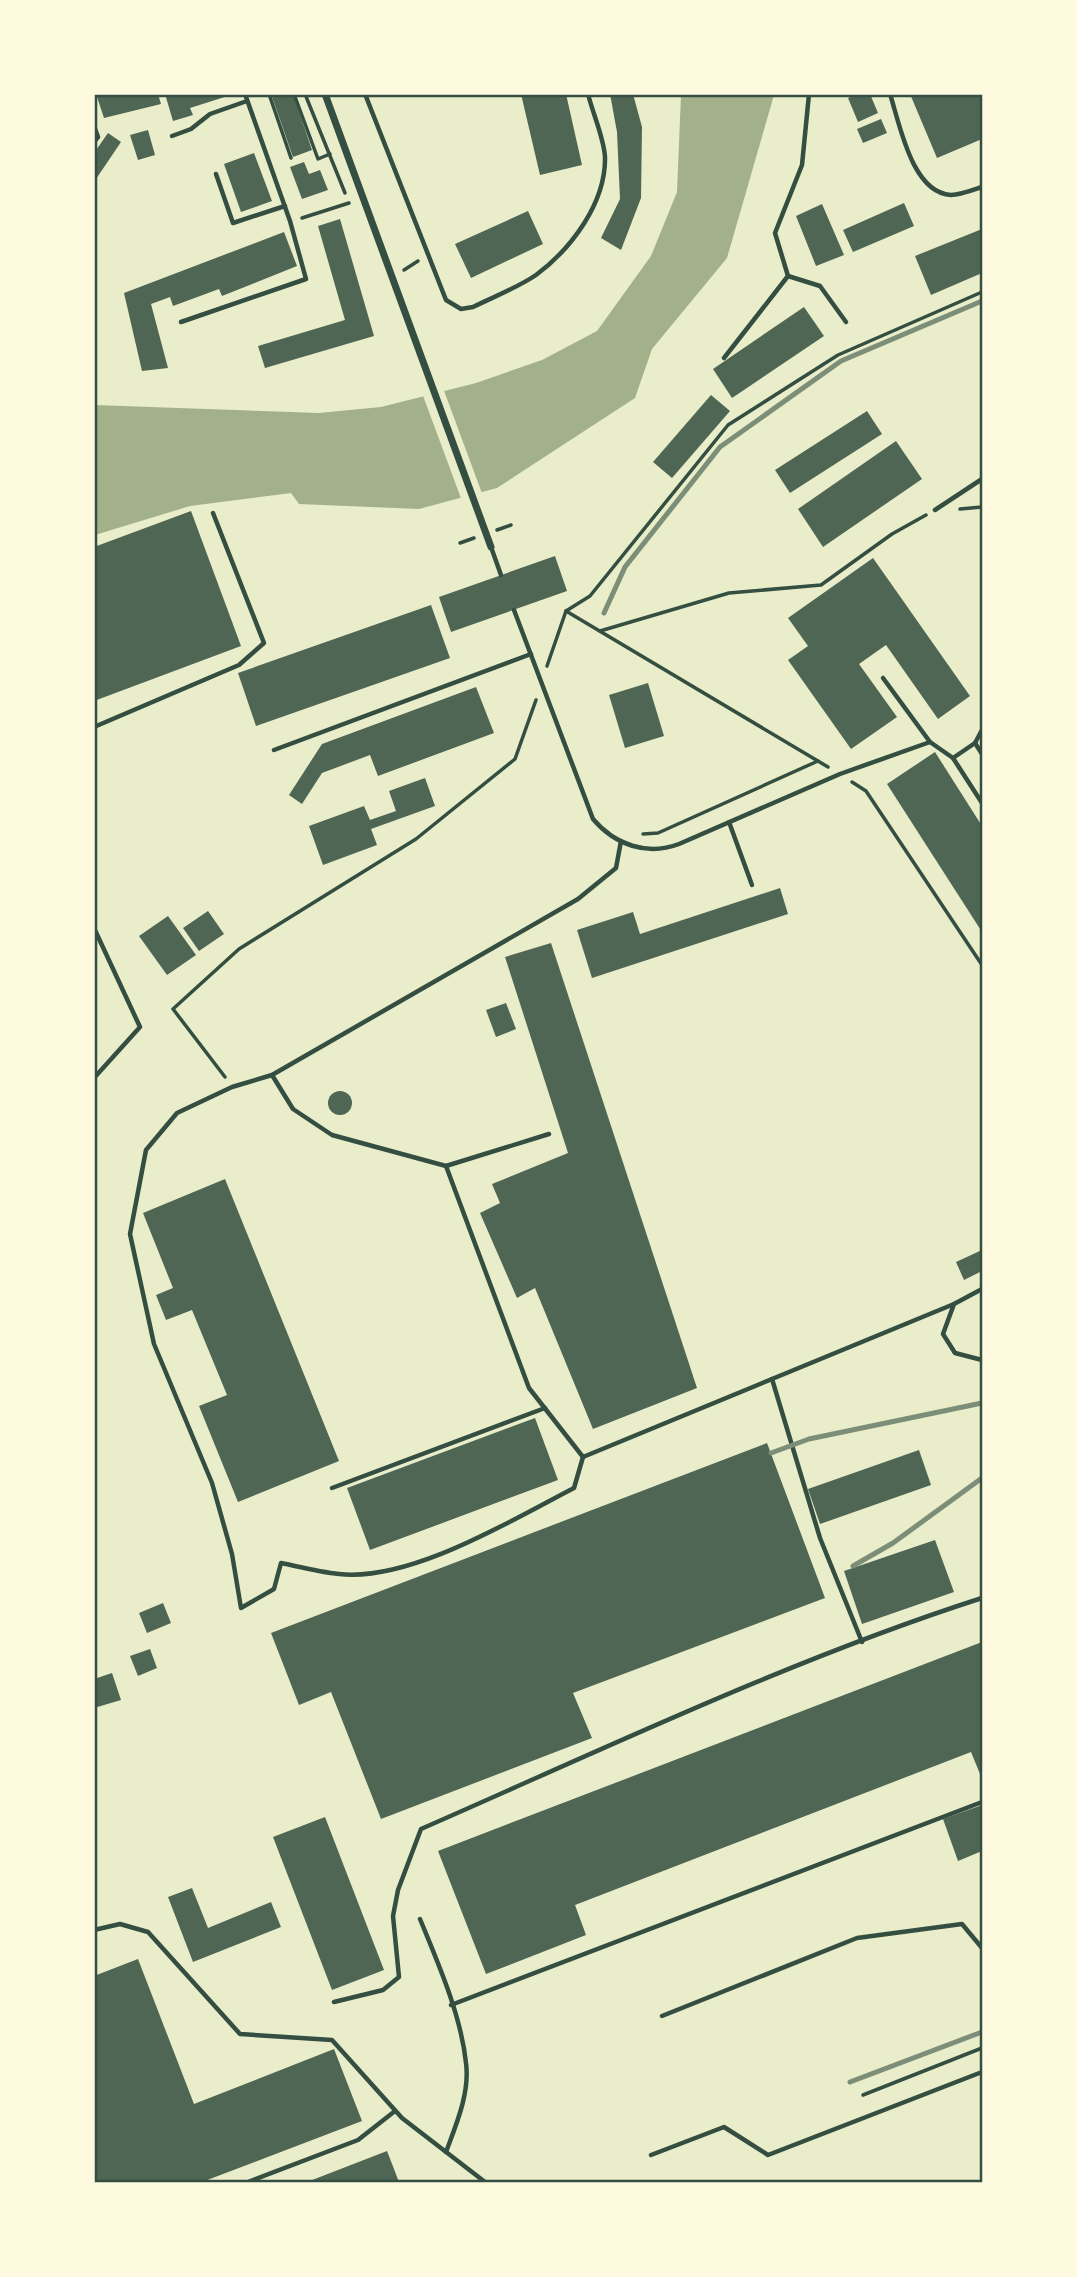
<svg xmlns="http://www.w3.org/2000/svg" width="1077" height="2277" font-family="Lato,sans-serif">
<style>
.water{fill:#a3b18a}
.pier{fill:#e9edc9}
.building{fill:#4f6655}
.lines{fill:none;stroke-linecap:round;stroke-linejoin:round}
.path{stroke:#344e41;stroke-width:3.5}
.service{stroke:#344e41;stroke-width:4.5}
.minor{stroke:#344e41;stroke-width:7}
.rail{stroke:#7c8e77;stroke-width:5}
.neatline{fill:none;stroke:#344e41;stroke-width:2.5}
</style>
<rect width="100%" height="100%" fill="#e9edc9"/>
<polygon class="water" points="681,95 774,95 727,258 652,349 635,398 497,488 419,509 299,504 291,493 190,506 95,535 94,405 319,413 381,407 476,383 542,360 597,331 651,256 677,192"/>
<polygon class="pier" points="443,388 483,496 462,501 422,393"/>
<g class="building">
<polygon points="96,94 158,94 161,104 104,118"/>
<polygon points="165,94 231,94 231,95 190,108 193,115 173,121"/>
<polygon points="271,94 293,94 312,150 293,157"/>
<polygon points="521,94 566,94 582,165 540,175"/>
<polygon points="610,94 633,94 642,127 641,198 621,250 601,238 620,199 617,132"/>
<polygon points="857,94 870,94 878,113 858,122 848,98"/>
<polygon points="910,94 982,94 982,139 937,158"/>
<polygon points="881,119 887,133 863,143 857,129"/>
<polygon points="148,130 155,155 138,160 130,135"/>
<polygon points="108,133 121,142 94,182 94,153"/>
<polygon points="254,153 272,201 241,212 224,164"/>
<polygon points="304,162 309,174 320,170 328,190 302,199 290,167"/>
<polygon points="904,203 914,226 853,252 843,230"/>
<polygon points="822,204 844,255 816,266 796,216"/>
<polygon points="528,211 543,244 471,278 455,244"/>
<polygon points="340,219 374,336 265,368 258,346 345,320 318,226"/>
<polygon points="982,229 982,273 931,295 915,256"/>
<polygon points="284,232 297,266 222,296 219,289 173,306 170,297 151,304 168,368 142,371 124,293"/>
<polygon points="804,307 824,336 732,398 713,369"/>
<polygon points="711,395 730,411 672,478 653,462"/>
<polygon points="867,411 882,434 790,493 775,470"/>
<polygon points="896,441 922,479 823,547 798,509"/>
<polygon points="191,511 241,646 94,701 94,547"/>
<polygon points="555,556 567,591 451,632 439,597"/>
<polygon points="873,558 970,696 938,719 886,645 859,664 897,717 851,749 788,660 808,646 788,618"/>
<polygon points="431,605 450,658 256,726 238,673"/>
<polygon points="648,683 664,736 625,748 609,695"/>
<polygon points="476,687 494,733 378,776 370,755 322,773 302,804 289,795 322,744"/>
<polygon points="935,752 982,826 982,932 887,784"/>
<polygon points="425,778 435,806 371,829 377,845 323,865 309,826 364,806 370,820 396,811 389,791"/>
<polygon points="780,888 788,914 592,978 577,930 633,912 640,934"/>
<polygon points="208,911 224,934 199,951 183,928"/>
<polygon points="168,916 196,955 167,975 139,936"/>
<polygon points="551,943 697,1388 593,1429 535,1288 517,1298 480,1213 500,1203 492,1184 568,1153 505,957"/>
<polygon points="506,1003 516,1029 496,1037 486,1010"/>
<circle cx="340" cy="1103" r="12"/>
<polygon points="225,1179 339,1461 238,1502 199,1406 227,1395 192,1310 166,1320 156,1295 173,1288 143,1213"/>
<polygon points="982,1250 982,1271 964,1280 956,1262"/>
<polygon points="535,1418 558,1480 370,1550 347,1488"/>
<polygon points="767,1443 825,1598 573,1693 592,1738 381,1819 331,1692 299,1705 271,1633"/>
<polygon points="919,1450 931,1485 820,1524 808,1489"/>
<polygon points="935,1540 954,1592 862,1624 844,1571"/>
<polygon points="163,1603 171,1623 147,1633 139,1613"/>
<polygon points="982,1642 982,1773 980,1774 971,1752 575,1905 586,1935 486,1974 438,1851"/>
<polygon points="150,1649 157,1668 138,1676 130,1656"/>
<polygon points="112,1673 121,1700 94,1708 94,1679"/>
<polygon points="982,1805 982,1851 958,1861 943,1819"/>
<polygon points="325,1817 384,1970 332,1990 273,1837"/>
<polygon points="192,1888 208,1928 271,1902 281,1927 193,1962 168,1897"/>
<polygon points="138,1959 194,2104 334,2049 362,2121 202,2182 94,2182 94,1976"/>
<polygon points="387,2151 399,2182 307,2182"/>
</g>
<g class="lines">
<g class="path">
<polyline points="269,94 291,158"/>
<polyline points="294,94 318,159 330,154"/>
<polyline points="305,94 345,193"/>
<polyline points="302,218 349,203"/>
<polyline points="404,270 418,261"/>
<polyline points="960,509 982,507"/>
<polyline points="497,530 511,525"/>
<polyline points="460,543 474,538"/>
<polyline points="566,611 590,596 728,425 838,355 982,292"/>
<polyline points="600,631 729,593 821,585 892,534 926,515"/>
<polyline points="547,666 566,611 828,767"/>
<polyline points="852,782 866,791 982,965"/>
<polyline points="643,834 658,833 818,761"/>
<polyline points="225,1077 173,1009 239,949 416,839 515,759 536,700"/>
<polyline points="863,2095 982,2048"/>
</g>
<g class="service">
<path d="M365,94L446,300L461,309L473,307C493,297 517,288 536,275C571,249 606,203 605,157C604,138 593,114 588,94"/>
<path d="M890,94C900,125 912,193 951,195C960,195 973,190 982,187"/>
<polyline points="94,126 98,137 94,142"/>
<polyline points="172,136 191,129 210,114 247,101"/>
<polyline points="216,174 233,223 285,206"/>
<polyline points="788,276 820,286 846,322"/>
<polyline points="181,322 306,279 290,221 245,94"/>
<polyline points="724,358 788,276 775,233 802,165 809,94"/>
<polyline points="935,510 982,479"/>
<polyline points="491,547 501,575"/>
<path d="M514,610L593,819C615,845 647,856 679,844L840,774L930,742L953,758L975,743L982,730"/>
<polyline points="883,678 930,742"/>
<polyline points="94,727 239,665 264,643 213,513"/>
<polyline points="975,743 982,754"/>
<polyline points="274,750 531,654"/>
<polyline points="953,758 982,803"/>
<polyline points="729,822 752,885"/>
<polyline points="621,841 616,868 578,899 272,1075 293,1109 332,1135 446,1166 529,1388 583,1457 954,1304"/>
<polyline points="94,928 140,1027 94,1078"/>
<path d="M272,1075L232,1087L177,1113L146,1150L130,1234L154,1344L212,1483L232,1554L241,1608L274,1589L281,1563C300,1567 320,1572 339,1574C410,1582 512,1520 574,1488L583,1457"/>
<polyline points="446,1166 549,1134"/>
<polyline points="982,1289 954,1304 943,1334 955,1353 982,1360"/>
<polyline points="772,1379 820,1538 862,1642"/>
<polyline points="332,1488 545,1408"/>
<path d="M420,1919C438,1963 461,2015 466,2063C470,2093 456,2125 446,2152"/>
<polyline points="94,1930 120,1924 148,1932 240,2034 332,2040 402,2118 485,2182"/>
<path d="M334,2002L383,1990L399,1977L393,1916L398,1890L421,1829C604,1749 792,1659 982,1598"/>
<polyline points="451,2005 982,1802"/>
<polyline points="662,2016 857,1938 962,1924 982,1948"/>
<polyline points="651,2155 724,2127 768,2155 982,2072"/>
<polyline points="248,2182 358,2140 395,2111"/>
</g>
<polyline class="minor" points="325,94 491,547"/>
<g class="rail">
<polyline points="604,613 625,567 720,447 841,361 982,301"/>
<polyline points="771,1453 809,1439 982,1403"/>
<polyline points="853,1566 893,1543 982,1478"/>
<polyline points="850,2082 982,2032"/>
</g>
</g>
<rect width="1077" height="2277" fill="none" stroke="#fefae0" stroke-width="192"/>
<rect x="96" y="96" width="885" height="2085" class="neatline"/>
</svg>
